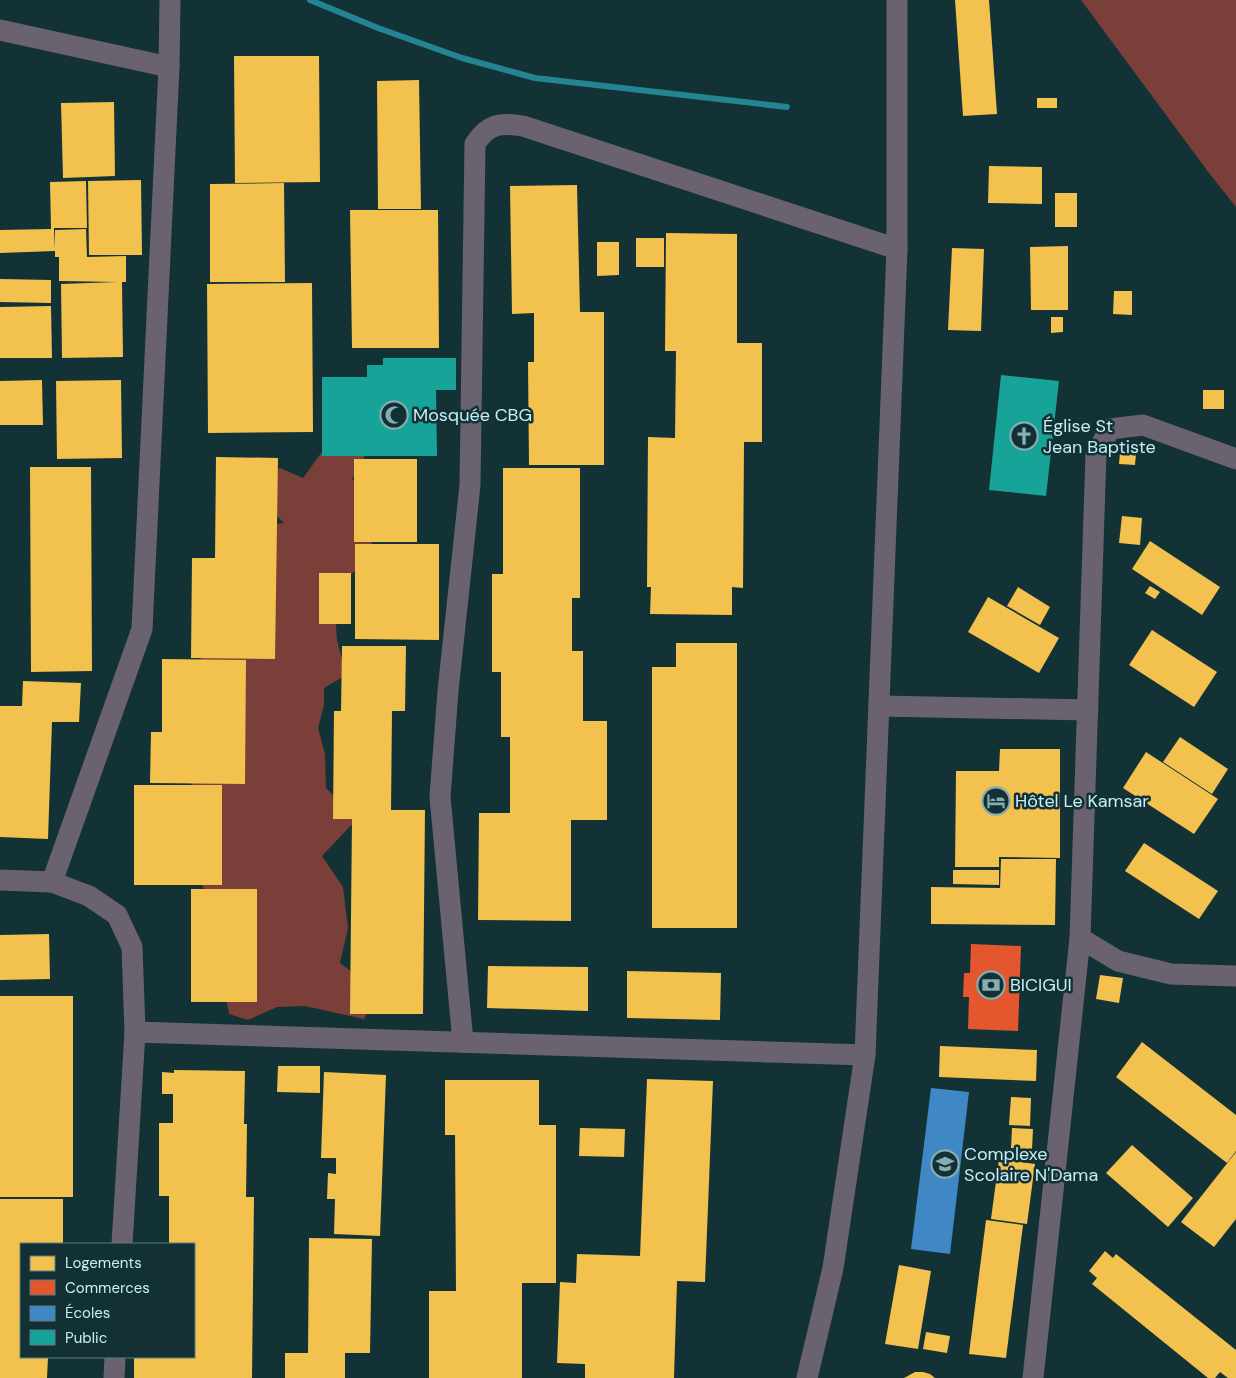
<svg xmlns="http://www.w3.org/2000/svg" width="1236" height="1378" font-family="'DM Sans',sans-serif">
<style>
.green{fill:#7a3f39}
.homes{fill:#f2c14e}
.shops{fill:#e4572e}
.schools{fill:#3f88c5}
.public{fill:#17a398}
.lines{fill:none;stroke-linecap:round;stroke-linejoin:round}
.stream{stroke:#228591;stroke-width:6}
.minor{stroke:#6b6270;stroke-width:21}
.labels{text-anchor:middle;stroke-width:5;stroke-linejoin:round;paint-order:stroke}
.poi-label{font-size:18px;fill:#c3eff5;stroke:#133135;text-anchor:start}
</style>
<rect width="100%" height="100%" fill="#133236"/>
<g class="green">
<polygon points="1081,0 1236,0 1236,207 1209,173"/>
<path d="M358,437L365,456L352,479L376,496C374,523 377,558 351,574C346,578 339,579 333,582L337,640L346,675L324,688V705L318,728L325,754L326,788L357,819L322,856L343,887L348,928L340,963L378,991L364,1019L305,1006L277,1007L248,1020L229,1014L215,934L198,867L206,802L181,771L194,676L256,526L284,523L262,501L255,480L280,468L303,478L332,438Z"/>
</g>
<g class="homes">
<polygon points="955,0 989,0 997,114 963,116"/>
<polygon points="234,56 319,56 320,182 235,183"/>
<polygon points="419,80 421,209 378,209 377,81"/>
<rect x="1037" y="98" width="20" height="10"/>
<polygon points="114,102 115,176 63,178 61,103"/>
<polygon points="989,166 1042,167 1042,204 988,203"/>
<polygon points="141,180 142,255 89,255 88,181"/>
<polygon points="86,181 87,228 54,228 54,249 55,230 86,229 87,257 126,256 126,282 122,282 123,357 62,358 61,284 117,282 59,281 59,257 55,257 55,251 0,253 0,230 51,229 50,182"/>
<polygon points="284,183 285,282 210,282 210,184"/>
<polygon points="577,185 580,312 604,312 604,465 529,465 528,362 534,362 534,313 512,314 510,186"/>
<rect x="1055" y="193" width="22" height="34"/>
<polygon points="350,210 438,210 439,348 352,348"/>
<polygon points="666,233 737,234 737,343 762,343 762,442 744,442 743,588 732,587 732,615 650,614 651,587 647,587 648,437 675,438 676,351 665,351"/>
<rect x="636" y="238" width="28" height="29"/>
<polygon points="597,242 619,242 619,275 597,276"/>
<polygon points="1068,246 1068,310 1031,310 1030,247"/>
<polygon points="952,248 984,249 981,331 948,330"/>
<polygon points="0,279 51,280 51,303 0,302"/>
<polygon points="312,283 313,432 208,433 207,284"/>
<polygon points="1114,291 1132,291 1132,315 1113,314"/>
<polygon points="51,306 52,358 0,358 0,307"/>
<polygon points="1051,317 1063,317 1063,332 1051,333"/>
<polygon points="42,380 43,425 0,425 0,381"/>
<polygon points="121,380 122,458 57,459 56,381"/>
<rect x="1203" y="390" width="21" height="19"/>
<polygon points="1121,442 1137,443 1135,465 1119,464"/>
<polygon points="216,457 278,458 275,659 191,658 192,558 215,558"/>
<rect x="354" y="459" width="63" height="83"/>
<polygon points="30,467 91,467 92,671 31,672"/>
<polygon points="503,468 580,468 580,598 572,598 572,651 583,651 583,721 607,721 607,820 571,820 571,921 478,920 479,813 510,813 510,737 501,737 501,672 492,672 492,574 503,574"/>
<polygon points="1122,516 1142,518 1140,545 1119,543"/>
<polygon points="1150,541 1220,587 1202,615 1132,569"/>
<polygon points="355,544 439,544 439,640 355,639"/>
<rect x="319" y="573" width="32" height="51"/>
<polygon points="1150,586 1160,592 1155,599 1145,593"/>
<polygon points="1018,587 1050,607 1040,625 1007,606"/>
<polygon points="988,597 1059,638 1039,673 968,632"/>
<polygon points="1152,630 1217,672 1194,707 1129,665"/>
<polygon points="676,643 737,643 737,928 652,928 652,667 676,667"/>
<polygon points="342,646 406,646 405,711 392,711 391,810 425,810 423,1014 350,1014 352,819 333,819 334,711 341,711"/>
<polygon points="162,659 246,660 245,784 150,783 151,732 162,732"/>
<polygon points="23,681 81,683 79,722 52,722 48,839 0,837 0,706 22,706"/>
<polygon points="1180,737 1228,769 1212,794 1163,762"/>
<polygon points="1000,749 1060,749 1060,858 999,857 999,867 955,867 956,771 999,771"/>
<polygon points="1146,752 1218,799 1194,834 1123,788"/>
<rect x="134" y="785" width="88" height="100"/>
<polygon points="1144,843 1218,891 1199,919 1125,871"/>
<polygon points="1001,859 1056,859 1055,925 931,924 931,887 1000,888"/>
<polygon points="953,870 999,870 999,885 953,884"/>
<rect x="191" y="889" width="66" height="113"/>
<polygon points="49,934 50,979 0,980 0,935"/>
<polygon points="488,966 588,967 588,1011 487,1008"/>
<polygon points="627,971 721,973 720,1020 627,1018"/>
<polygon points="1100,975 1123,978 1119,1003 1096,999"/>
<rect x="0" y="996" width="73" height="201"/>
<polygon points="1142,1042 1236,1115 1236,1151 1227,1163 1116,1077"/>
<polygon points="940,1046 1037,1050 1036,1081 939,1077"/>
<polygon points="278,1066 320,1066 320,1093 277,1092"/>
<polygon points="174,1070 245,1071 244,1124 247,1124 246,1197 254,1197 252,1378 134,1378 134,1357 194,1357 194,1244 169,1244 169,1196 159,1196 159,1123 173,1123 173,1094 162,1094 162,1072 174,1073"/>
<polygon points="324,1072 386,1075 380,1236 334,1234 335,1199 327,1199 328,1173 336,1174 336,1158 321,1158"/>
<polygon points="647,1079 713,1081 705,1282 677,1281 674,1378 585,1378 585,1364 557,1363 560,1282 576,1283 577,1254 640,1256"/>
<polygon points="445,1080 539,1080 539,1125 556,1125 556,1283 522,1283 522,1378 429,1378 429,1291 456,1291 455,1135 445,1135"/>
<polygon points="1011,1097 1031,1098 1030,1126 1009,1125"/>
<polygon points="580,1128 625,1129 624,1157 579,1156"/>
<polygon points="1012,1128 1033,1129 1032,1149 1011,1148"/>
<polygon points="1132,1145 1193,1198 1168,1227 1106,1173"/>
<polygon points="1236,1152 1236,1219 1214,1247 1181,1222"/>
<polygon points="999,1159 1035,1164 1027,1224 991,1219"/>
<polygon points="0,1199 63,1199 63,1244 21,1244 21,1357 48,1357 47,1378 0,1378"/>
<polygon points="986,1220 1023,1225 1006,1358 969,1354"/>
<polygon points="309,1238 372,1239 370,1353 345,1353 345,1378 285,1378 285,1353 308,1353"/>
<polygon points="1105,1251 1113,1258 1116,1254 1236,1350 1236,1378 1228,1378 1220,1372 1215,1378 1208,1378 1092,1284 1097,1278 1089,1271"/>
<polygon points="899,1265 931,1271 918,1349 885,1344"/>
<polygon points="926,1332 950,1336 947,1353 923,1349"/>
<polygon points="915,1372 923,1372 930,1374 935,1378 904,1378"/>
</g>
<polygon class="shops" points="971,944 1021,946 1018,1031 968,1029 969,997 963,997 964,973 970,973"/>
<polygon class="schools" points="931,1088 969,1092 950,1254 911,1249"/>
<g class="public">
<polygon points="383,358 456,358 456,390 436,390 437,456 322,456 322,377 367,377 367,365 383,365"/>
<polygon points="1001,375 1059,381 1046,496 989,490"/>
</g>
<g class="lines">
<polyline class="stream" points="310,0 378,28 462,58 535,78 787,107"/>
<g class="minor">
<polyline points="0,30 169,67"/>
<polyline points="879,706 1088,710"/>
<polyline points="0,880 52,882 89,896 117,915 132,947 135,1032 122,1244"/>
<polyline points="52,882 142,629 169,67 170,0"/>
<polyline points="1080,938 1118,961 1171,974 1236,976"/>
<polyline points="135,1032 865,1055"/>
<path d="M463,1042L440,797L448,691L470,485L475,144C488,124 500,122 523,126L897,249"/>
<polyline points="114,1378 115,1357"/>
<polyline points="807,1378 833,1268 865,1055 897,249 897,0"/>
<polyline points="1033,1378 1080,938 1096,454 1110,429 1143,425 1236,459"/>
</g>
</g>
<defs>
<g id="mosque-ring" transform="scale(1.4375)"><circle r="9.5" fill="#133135" stroke="#85adb2" stroke-width="1.5"/><path d="M3.5-4.9A6 6 0 1 0 3.5 4.9A5 5 0 1 1 3.5-4.9Z" fill="#85adb2"/></g>
<g id="church-ring" transform="scale(1.4375)"><circle r="9.5" fill="#133135" stroke="#85adb2" stroke-width="1.5"/><path d="M-1.2-6h2.4v3.5h3.3v2.4h-3.3V6h-2.4V-.1h-3.3v-2.4h3.3Z" fill="#85adb2"/></g>
<g id="hotel-ring" transform="scale(1.4375)"><circle r="9.5" fill="#133135" stroke="#85adb2" stroke-width="1.5"/><path d="M-6-4.5h1.5V1H6V5H4.5V3h-9V5H-6ZM-4 0a1.8 1.8 0 1 1 3.6 0ZM.5 0V-2.5h3Q6-2.5 6 0Z" fill="#85adb2"/></g>
<g id="bank-ring" transform="scale(1.4375)"><circle r="9.5" fill="#133135" stroke="#85adb2" stroke-width="1.5"/><path d="M-6-4H6V4H-6ZM0-2.3a2.3 2.3 0 1 0 0 4.6a2.3 2.3 0 1 0 0-4.6Z" fill="#85adb2"/></g>
<g id="school-ring" transform="scale(1.4375)"><circle r="9.5" fill="#133135" stroke="#85adb2" stroke-width="1.5"/><path d="M0-5L7-2L0 1L-7-2ZM-4 1L0 2.5L4 1V4Q0 6-4 4Z" fill="#85adb2"/></g>
</defs>
<g fill-rule="evenodd">
<use href="#mosque-ring" x="394" y="415"/>
<use href="#church-ring" x="1024" y="436"/>
<use href="#hotel-ring" x="996" y="801"/>
<use href="#bank-ring" x="991" y="985"/>
<use href="#school-ring" x="945" y="1164"/>
</g>
<g class="labels">
<g class="poi-label">
<text x="413" y="421">Mosquée CBG</text>
<text x="1043" y="432">Église St<tspan x="1043" dy="21">Jean Baptiste</tspan></text>
<text x="1015" y="807">Hôtel Le Kamsar</text>
<text x="1010" y="991">BICIGUI</text>
<text x="964" y="1160">Complexe<tspan x="964" dy="21">Scolaire N'Dama</tspan></text>
</g>
</g>
<rect x="20" y="1243" width="175" height="115" fill="#133135" stroke="#597d82"/>
<rect x="30" y="1256" width="25" height="15" fill="#f2c14e" stroke="#597d82"/>
<text x="65" y="1268" font-size="15" fill="#c3eff5">Logements</text>
<rect x="30" y="1280" width="25" height="15" fill="#e4572e" stroke="#597d82"/>
<text x="65" y="1293" font-size="15" fill="#c3eff5">Commerces</text>
<rect x="30" y="1306" width="25" height="15" fill="#3f88c5" stroke="#597d82"/>
<text x="65" y="1318" font-size="15" fill="#c3eff5">Écoles</text>
<rect x="30" y="1330" width="25" height="15" fill="#17a398" stroke="#597d82"/>
<text x="65" y="1343" font-size="15" fill="#c3eff5">Public</text>
</svg>
